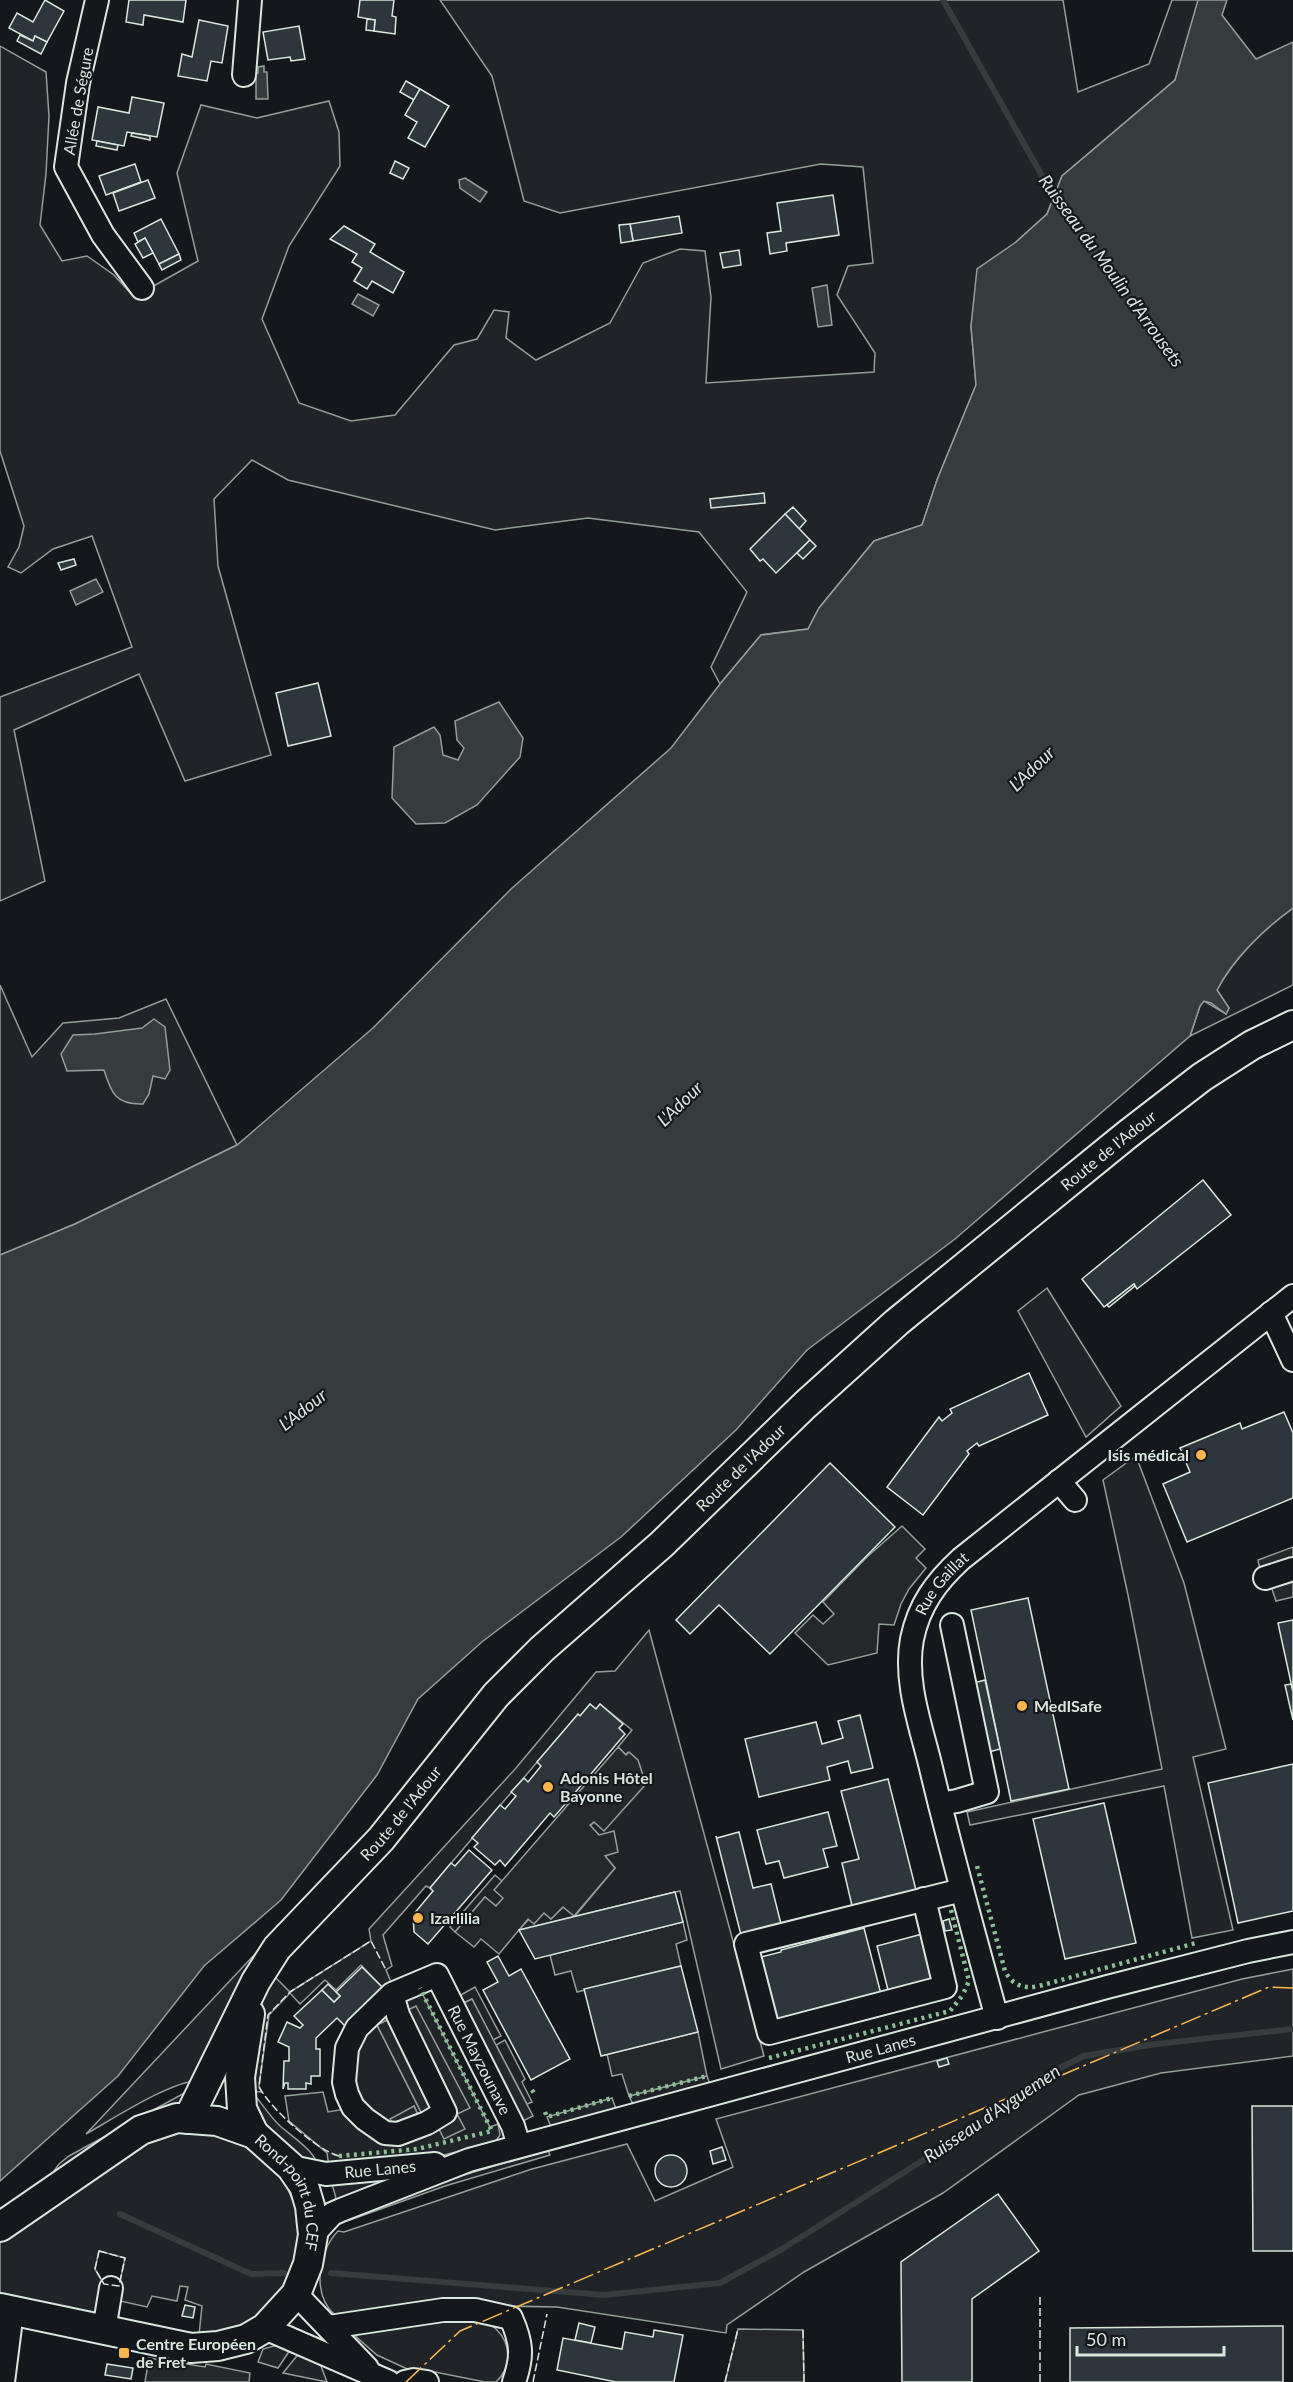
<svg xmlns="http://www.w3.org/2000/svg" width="1293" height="2382" font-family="Lato,sans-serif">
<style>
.green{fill:#202428;stroke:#939e99;stroke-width:1.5}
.parking{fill:#24282b;stroke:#939e99;stroke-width:1.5}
.water{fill:#363b3e;stroke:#939e99;stroke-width:1.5}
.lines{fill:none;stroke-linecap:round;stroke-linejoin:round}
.stream{stroke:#363b3e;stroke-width:6}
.building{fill:#2c363c;stroke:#d8e6dc;stroke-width:1.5}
.minor-casing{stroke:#d8e6dc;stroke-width:26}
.major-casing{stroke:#d8e6dc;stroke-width:32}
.minor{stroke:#14181c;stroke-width:22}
.major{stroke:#14181c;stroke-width:28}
.hedge{stroke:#8ac095;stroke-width:4.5;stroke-dasharray:3 4.5;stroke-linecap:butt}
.fence{stroke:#d8e6dc;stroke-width:1.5;stroke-dasharray:8 3;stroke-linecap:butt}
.power{stroke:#ffb74d;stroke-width:1.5;stroke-dasharray:21 4.5 3 4.5;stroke-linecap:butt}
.poi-dot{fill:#ffb74d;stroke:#14181c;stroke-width:2}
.labels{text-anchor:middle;stroke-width:4.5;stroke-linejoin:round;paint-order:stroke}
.street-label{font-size:16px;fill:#d8e6dc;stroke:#14181c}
.poi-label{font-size:16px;font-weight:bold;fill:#d8e6dc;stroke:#14181c;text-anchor:start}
.water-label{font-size:18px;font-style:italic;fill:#d8e6dc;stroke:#14181c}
</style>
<rect width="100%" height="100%" fill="#14181c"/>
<g class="green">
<polygon points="440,0 1063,0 1078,92 1149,64 1172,0 1200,0 1175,80 1062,176 1047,214 1016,242 971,326 976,385 937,480 922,525 874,541 819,608 808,629 761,635 720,684 711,667 747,592 699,532 588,518 495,530 288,480 252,460 214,499 218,566 271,755 185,781 139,674 14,730 45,881 0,901 0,697 132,647 92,536 53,549 21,573 8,567 19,547 24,526 0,451 0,46 46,72 49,116 46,174 40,225 62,261 87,256 114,275 134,297 198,261 177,173 201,105 257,118 329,101 339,132 340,166 289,246 262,319 299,403 351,421 395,415 454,345 477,339 494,310 509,312 506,338 536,360 610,323 643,263 680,249 705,251 711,297 706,383 874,372 875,353 837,295 848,266 873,263 863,167 821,164 560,213 524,201 492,76"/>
<path d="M1293,908V985L1190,1036L1200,1006L1204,1001L1226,1014L1229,1008L1217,990C1234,958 1264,929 1293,908Z"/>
<polygon points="0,985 32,1057 63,1023 119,1018 166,999 237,1145 75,1224 0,1255"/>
<polygon points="1047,1288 1121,1406 1086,1437 1018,1311"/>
<polygon points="1136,1456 1184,1583 1226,1749 1193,1757 1233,1930 1192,1938 1164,1786 970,1825 967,1812 1162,1769 1128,1595 1103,1480"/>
<polygon points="649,1630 764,2056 721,2069 680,1891 519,1930 529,1919 544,1913 551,1919 563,1907 575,1916 615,1868 605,1856 599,1835 590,1826 594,1822 604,1830 628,1752 626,1755 618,1747 632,1730 600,1704 596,1709 590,1704 580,1716 578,1714 430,1888 426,1886 383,1935 392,1966 386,1970 391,1982 384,1989 361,1965 336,1990 325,1980 300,2004 290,1993 269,2015 259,2086 262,2092 249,2091 260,2008 273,1975 290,1992 371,1941 369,1929 516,1768 596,1672 615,1671"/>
<polygon points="495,1875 502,1881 495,1890 504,1898 496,1906 485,1897 455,1932 450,1927"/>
<path d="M255,1954L237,1988L199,2081C174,2079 111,2120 86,2134Z"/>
<path d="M1293,1969V2056L1161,2073L1079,2095L943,2193L804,2272L727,2325L726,2333L557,2307L445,2305L334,2314C312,2294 318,2251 338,2231L344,2232L532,2169L627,2144L655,2201L733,2167L716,2119L1242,1979Z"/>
<polygon points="419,1987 490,2127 498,2124 500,2135 495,2142 440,2156 329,2167 327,2153 289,2121 285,2096 323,2092 328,2112 345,2109 362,2129 437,2125 464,2129 457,2114 469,2108 416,2007 403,2012 398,1997"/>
<polygon points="475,1987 501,2036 493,2040 472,1999 459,2005 459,1996"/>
<polygon points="386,2011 391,2018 377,2025 423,2116 419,2117 414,2106 395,2128 383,2124 358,2099 352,2071 360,2039"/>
<polygon points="505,2040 525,2079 522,2082 532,2102 527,2104 496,2045"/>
<polygon points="707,2076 710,2084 633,2104 629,2096"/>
<polygon points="188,2091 182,2104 0,2219 0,2209 49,2178 59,2164 69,2156"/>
<path d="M257,2098C264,2107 271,2117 279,2125C292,2137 315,2150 318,2167L308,2165L269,2131L249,2100Z"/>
<polygon points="612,2098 616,2109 551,2127 547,2117"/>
<polygon points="188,2128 235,2137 281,2175 295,2205 299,2234 294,2265 278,2298 259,2317 234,2330 199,2335 202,2306 185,2300 188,2287 180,2286 177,2301 152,2296 147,2307 120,2301 119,2286 125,2258 99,2251 95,2269 104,2284 99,2311 87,2316 0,2299 0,2240 147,2140"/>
<polygon points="548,2150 550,2155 445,2186 347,2221 344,2216 444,2181"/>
<polygon points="407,2174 337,2202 331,2180"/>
<path d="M470,2320C479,2322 491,2323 497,2330C512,2345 511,2368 496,2382H485L425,2370L418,2374L377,2355L353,2334L445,2321Z"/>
<polygon points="277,2345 290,2350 278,2368 258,2362 263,2349"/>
<polygon points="300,2352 321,2366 327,2382 283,2373"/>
</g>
<g class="parking">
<polygon points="902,1526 925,1549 916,1558 926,1568 909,1589 901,1604 894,1625 879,1624 877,1653 828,1665 795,1633 813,1615 823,1624 834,1614 823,1602 867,1557"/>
<polygon points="1293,1547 1293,1597 1276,1601 1271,1586 1263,1587 1258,1560"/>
<polygon points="618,1747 626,1755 629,1752 638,1760 646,1784 604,1831 594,1822 590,1825 599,1835 614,1831 618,1852 605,1856 615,1868 574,1916 563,1907 551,1919 544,1913 534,1924 528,1919 499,1954 481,1939 474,1947 455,1932 485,1897 496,1906 503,1898 494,1890"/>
<polygon points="683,1922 687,1940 676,1944 681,1966 577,1992 571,1971 555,1975 550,1955"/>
<polygon points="472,1999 533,2116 513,2126 452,2009"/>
<polygon points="416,2006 470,2108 457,2114 465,2129 444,2139 437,2125 398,2134 390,2119 414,2106 419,2117 423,2116 377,2025"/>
<polygon points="698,2032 707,2076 629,2096 622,2074 612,2076 607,2054"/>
<polygon points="738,2329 803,2330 804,2382 725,2382"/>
<polygon points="149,2358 205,2367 206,2364 250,2373 249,2382 145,2382"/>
</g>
<g class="water">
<path d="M1198,0H1227L1222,15L1256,59L1293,42V908C1265,928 1233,959 1217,990L1229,1008L1226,1014L1211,1003L1204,1001L1200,1006L1190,1036L955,1239L807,1350L736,1430L621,1537L483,1641L418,1699L377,1775L281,1900L204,1966L118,2076L0,2181V1255L75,1224L237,1145L373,1028L511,889L671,748L720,684L761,635L808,629L819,608L874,541L922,525L937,480L976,385L971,326L977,269L1016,242L1047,214L1062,176L1175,80Z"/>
<polygon points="264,66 264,72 267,72 268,99 256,99 256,73 258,73 258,67"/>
<polygon points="465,178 487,192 480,202 460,188 459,180"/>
<polygon points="827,285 832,325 818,327 812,288"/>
<polygon points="358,294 379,305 373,316 352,304"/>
<polygon points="96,579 103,592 76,605 70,591"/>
<polygon points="499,702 523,738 520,757 477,805 445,823 416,824 392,798 394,747 434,727 440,735 443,755 458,760 464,748 457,740 455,721"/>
<path d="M154,1019L165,1027L170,1070L165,1079L153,1076L149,1094L143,1104C116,1105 111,1093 104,1070L67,1071L61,1054L73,1035L95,1034L142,1028Z"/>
</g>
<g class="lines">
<g class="stream">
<polyline points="943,0 1050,190 1059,203"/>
<polyline points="120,2214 251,2274 284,2273"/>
<polyline points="331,2273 604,2295 720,2283 782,2249 987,2120 1044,2076 1084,2056 1156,2044 1293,2029"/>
</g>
</g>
<g class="building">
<polygon points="45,0 64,11 47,42 35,36 33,41 9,28 17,13 33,22"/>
<polygon points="129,0 186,0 183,22 144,15 143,25 126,22"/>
<polygon points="360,0 394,0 392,16 396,17 395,34 374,31 375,20 358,17"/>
<polygon points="367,19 375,20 374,31 366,30"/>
<polygon points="199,20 228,26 222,63 211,61 207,81 178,76 182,54 192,57"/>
<polygon points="299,26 305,59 291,61 290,57 268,60 263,32"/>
<polygon points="20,35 33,41 35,36 47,42 41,54 17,41"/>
<polygon points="406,81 420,89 414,100 400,92"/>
<polygon points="420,89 449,106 425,147 408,138 417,122 405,115"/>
<polygon points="132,97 164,103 157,137 127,132 124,146 92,140 98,107 129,113"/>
<polygon points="132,133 150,136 150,140 131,136"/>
<polygon points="97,141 118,145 117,150 96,146"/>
<polygon points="395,161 409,168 403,179 390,173"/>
<polygon points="135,164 141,182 106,195 99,176"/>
<polygon points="148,180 155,198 119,211 113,193"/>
<polygon points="833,195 839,235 786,243 787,251 770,254 767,233 781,231 777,203"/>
<polygon points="679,216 682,233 633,241 630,224"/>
<polygon points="161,219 179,254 159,264 145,238 138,242 134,233"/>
<polygon points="630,224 633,241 621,243 619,225"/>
<polygon points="344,226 375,244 370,252 404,272 393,293 372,281 367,289 354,281 362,268 352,262 357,254 330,239"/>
<polygon points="145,238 153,253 143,258 135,244"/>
<polygon points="739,250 741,265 723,268 720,253"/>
<polygon points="179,254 181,260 162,270 159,264"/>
<polygon points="764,493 765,503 711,508 710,499"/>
<polygon points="793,507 806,521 799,529 785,514"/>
<polygon points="785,514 810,540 776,573 763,559 760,561 750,549"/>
<polygon points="810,540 816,546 803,559 797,553"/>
<polygon points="74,559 76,565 61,570 58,563"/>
<polygon points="318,683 331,736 288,746 276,693"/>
<polygon points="1203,1180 1231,1215 1137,1289 1134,1284 1104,1307 1082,1279"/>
<polygon points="1134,1284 1135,1286 1109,1307 1107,1305"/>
<polygon points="1029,1373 1048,1415 979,1446 977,1443 967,1451 969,1454 923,1515 887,1487 939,1417 942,1421 952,1413 950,1409"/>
<polygon points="1284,1412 1293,1433 1293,1498 1187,1542 1163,1484 1190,1472 1180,1448 1240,1423 1242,1429"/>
<polygon points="830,1463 895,1527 770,1654 719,1605 690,1634 676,1620"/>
<polygon points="1028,1598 1069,1789 1011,1801 971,1610"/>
<polygon points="1293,1620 1293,1692 1278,1623"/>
<polygon points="985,1680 1000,1749 985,1753 970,1684"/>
<polygon points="1291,1684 1293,1692 1293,1720 1285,1685"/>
<polygon points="590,1704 596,1709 600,1704 623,1724 619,1728 625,1734 573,1795 574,1796 567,1804 566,1803 554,1817 550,1813 505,1866 500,1860 495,1865 474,1847 478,1843 472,1838 500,1805 505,1809 516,1796 511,1792 524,1778 528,1782 541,1766 537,1762 578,1714 580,1716"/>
<polygon points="860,1715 873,1768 851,1773 848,1761 827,1767 830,1780 759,1797 745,1739 816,1722 822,1744 843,1738 838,1721"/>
<polygon points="1293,1764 1293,1911 1238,1923 1208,1783"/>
<polygon points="888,1779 917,1894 853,1910 842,1863 859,1859 841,1791"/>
<polygon points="1104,1803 1136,1943 1065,1959 1033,1819"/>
<polygon points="828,1812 837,1846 823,1849 828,1867 784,1878 779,1861 766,1864 757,1830"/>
<polygon points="739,1832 753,1888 771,1884 782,1928 742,1939 716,1836 717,1838"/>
<polygon points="469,1850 492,1870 428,1944 414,1932 413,1915 433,1891 430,1888 451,1863 455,1866"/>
<polygon points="675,1892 683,1922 535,1959 519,1930"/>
<polygon points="949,1919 952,1930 945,1931 943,1921"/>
<polygon points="864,1928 882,1998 778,2021 761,1957 781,1952 781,1950"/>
<polygon points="926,1933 938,1982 889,1994 877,1946"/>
<polygon points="498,1956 509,1976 521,1969 570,2059 531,2080 483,1990 498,1982 487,1962"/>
<polygon points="681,1966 698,2032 601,2056 584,1989"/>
<polygon points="362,1967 384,1989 346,2027 337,2018 316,2038 316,2049 320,2049 320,2076 311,2076 311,2084 306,2083 306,2089 288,2089 288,2083 285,2083 283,2089 284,2061 289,2061 289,2047 278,2042 287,2022 300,2028 303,2025 294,2016 322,1990 334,2002 340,1996 336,1992"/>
<polygon points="328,1984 340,1996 334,2002 322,1990"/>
<polygon points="947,2058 949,2064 939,2067 937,2061"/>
<polygon points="1252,2106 1293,2106 1293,2251 1253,2251"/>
<polygon points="722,2147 726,2160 713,2164 710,2151"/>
<circle cx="671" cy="2171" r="16"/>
<polygon points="998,2194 1039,2251 972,2299 972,2382 902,2382 901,2262"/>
<polygon points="185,2305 195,2307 193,2318 182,2316"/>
<polygon points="579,2323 595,2327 591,2343 575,2340"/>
<polygon points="1283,2326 1283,2382 1070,2382 1070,2328"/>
<polygon points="654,2330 683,2335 674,2382 616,2382 557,2370 563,2338 622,2349 625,2332 653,2337"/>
<polygon points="107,2364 133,2368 131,2379 105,2375"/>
</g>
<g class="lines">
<g class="minor-casing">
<g id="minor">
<polyline points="97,0 78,83 66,167 103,235 142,288"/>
<polyline points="244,75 250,0"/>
<polyline points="1271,1313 1293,1360"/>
<polyline points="1059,1481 1075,1500"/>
<polyline points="1265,1578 1293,1569"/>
<polyline points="940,1804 957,1801 987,1792 952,1625"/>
<polyline points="924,1899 945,1987 769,2033 746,1944 962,1890"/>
<path id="s1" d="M392,1994L398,2015L445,2112L427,2123L398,2134L385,2133L365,2119L353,2107L347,2094L344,2082L347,2048L357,2028L392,1994L437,1975L513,2126L519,2146"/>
<path id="s2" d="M997,2018C974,1935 951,1852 931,1768C921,1726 904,1682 912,1639C919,1605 936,1582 961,1559L1293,1296"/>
<path id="s3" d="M291,2167L326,2174L435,2164"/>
<path id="s4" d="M313,2235L332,2214L341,2210L469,2160L1107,1987L1248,1951L1293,1942"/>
<polyline points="296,2294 367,2368"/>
<path d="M329,2327L443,2310H475L511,2318C522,2343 523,2356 514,2382"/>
<polyline points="265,2328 389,2382"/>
<polyline points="104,2330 111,2288"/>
<polyline points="3,2382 12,2311"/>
<polyline points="405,2382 414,2380 427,2382"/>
</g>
</g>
<g class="major-casing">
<g id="major">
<polyline points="250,2014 240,2077 242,2109 254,2134"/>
<path id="s5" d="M188,2119L256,1981L277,1948L381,1839L496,1695L542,1649L662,1544L805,1405L897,1322L1128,1134L1202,1077L1252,1045L1293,1025"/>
<path id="s6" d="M0,2227L141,2130L177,2118L217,2121L254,2134L291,2167L304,2186L310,2206L313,2235L308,2264L296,2294L265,2328L246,2339L218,2346L191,2348L0,2308"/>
</g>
</g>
<use href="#minor" class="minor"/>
<use href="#major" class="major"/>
<g class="hedge">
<path d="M977,1866L1005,1971C1013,1986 1024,1989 1039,1986L1196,1943"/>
<polyline points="951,1910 969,1981 964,1992"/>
<polyline points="769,2058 950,2011 962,1996"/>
<polyline points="532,2090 536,2096"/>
<polyline points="629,2096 707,2076"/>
<polyline points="545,2112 547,2117 612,2098"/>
<polyline points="339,2156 417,2149 492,2131 420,1988"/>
</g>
<g class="fence">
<path d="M339,2156C316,2150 270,2108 259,2087L268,2015L290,1992L371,1941L386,1970"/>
<polygon points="99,2251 125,2258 119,2286 104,2284 95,2269"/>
<polyline points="1040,2297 1040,2382"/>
<polyline points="803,2330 804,2382"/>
<polyline points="533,2382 547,2314"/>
<polyline points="725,2382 738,2329"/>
</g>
<polyline class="power" points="406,2382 460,2331 1269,1987 1293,1988"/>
</g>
<g class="poi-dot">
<circle cx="1201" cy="1455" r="6"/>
<circle cx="1022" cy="1706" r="6"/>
<circle cx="548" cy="1787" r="6"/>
<circle cx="418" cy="1918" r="6"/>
<rect x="118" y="2347" width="12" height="12" rx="3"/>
</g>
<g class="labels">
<g class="street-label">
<text transform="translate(78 101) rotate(-80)" y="6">Allée de Ségure</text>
<text dy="6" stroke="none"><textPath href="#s5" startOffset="1348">Route de l'Adour</textPath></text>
<text dy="6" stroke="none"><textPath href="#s5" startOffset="862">Route de l'Adour</textPath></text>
<text dy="6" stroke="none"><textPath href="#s2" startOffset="454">Rue Gaillat</textPath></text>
<text dy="6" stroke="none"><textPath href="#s5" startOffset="376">Route de l'Adour</textPath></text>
<text dy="6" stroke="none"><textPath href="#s4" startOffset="602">Rue Lanes</textPath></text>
<text dy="6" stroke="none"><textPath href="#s1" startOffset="512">Rue Mayzounave</textPath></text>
<text dy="6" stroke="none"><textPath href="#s3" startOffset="90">Rue Lanes</textPath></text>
<text dy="6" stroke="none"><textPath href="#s6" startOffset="360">Rond-point du CEF</textPath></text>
</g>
<g class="poi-label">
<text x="1189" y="1461" text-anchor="end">Isis médical</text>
<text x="1034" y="1712">MedISafe</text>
<text x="560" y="1784">Adonis Hôtel<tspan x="560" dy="18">Bayonne</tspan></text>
<text x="430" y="1924">Izarlilia</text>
<text x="136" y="2350">Centre Européen<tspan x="136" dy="18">de Fret</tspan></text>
</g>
<g class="water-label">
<text transform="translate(1111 271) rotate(54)" y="6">Ruisseau du Moulin d'Arrousets</text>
<text transform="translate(1032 769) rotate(-44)" y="6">L'Adour</text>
<text transform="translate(680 1104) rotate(-44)" y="6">L'Adour</text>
<text transform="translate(303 1410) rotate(-38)" y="6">L'Adour</text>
<text transform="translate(992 2114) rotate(-34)" y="6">Ruisseau d'Ayguemen</text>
</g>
</g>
<path d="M1077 2346v9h147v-9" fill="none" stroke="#d8e6dc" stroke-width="3"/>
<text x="1086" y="2346" font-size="18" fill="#d8e6dc" stroke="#14181c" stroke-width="4.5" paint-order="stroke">50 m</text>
</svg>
